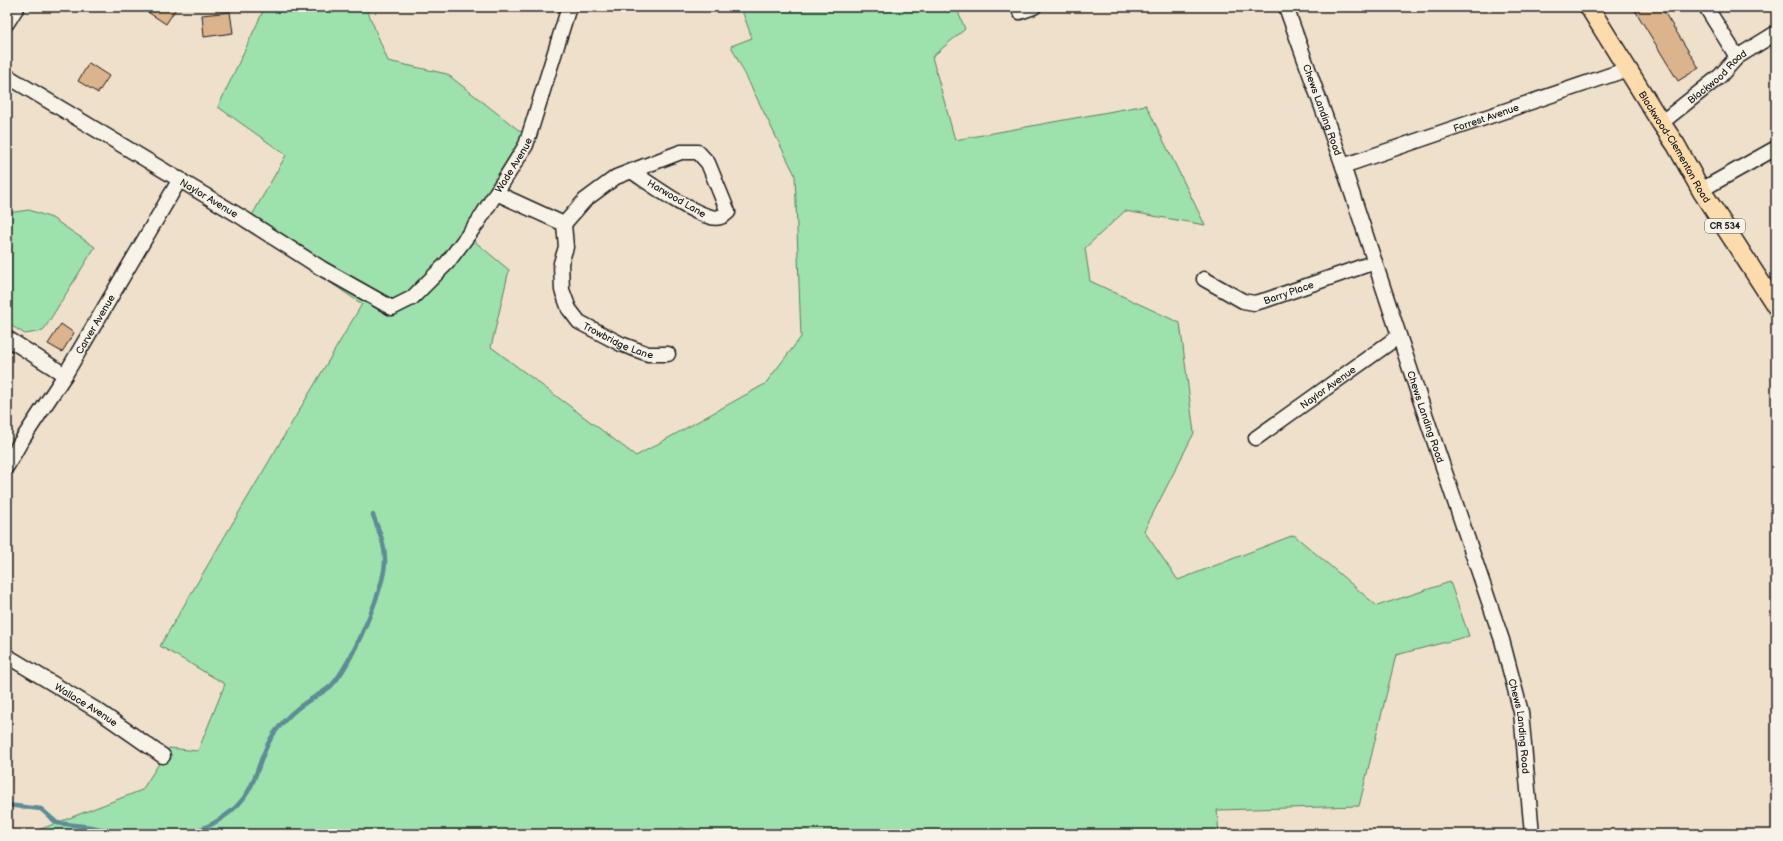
<svg xmlns="http://www.w3.org/2000/svg" width="1783" height="841" font-family="'Balsamiq Sans',sans-serif">
<style>
.green{fill:#9de1ac;stroke:#5c7e64}
.lines{fill:none;stroke-linecap:round;stroke-linejoin:round}
.stream{stroke:#5d8c96;stroke-width:4.5}
.building{fill:#dbb38c;stroke:#1c1c1c}
.minor-casing{stroke:#1c1c1c;stroke-width:17}
.major-casing{stroke:#1c1c1c;stroke-width:21}
.minor{stroke:#f7f3e8;stroke-width:14}
.major{stroke:#fcdcac;stroke-width:18}
.labels{text-anchor:middle;stroke-width:3;stroke-linejoin:round;paint-order:stroke}
.shield{fill:#f7f3e8;stroke:#5e5c59;stroke-width:1}
.shield-label{font-size:9px;font-weight:bold;fill:#1c1c1c}
.street-label{font-size:10px;fill:#1c1c1c;stroke:#f7f3e8}
</style>
<rect width="100%" height="100%" fill="#efe0cc"/>
<filter id="ink" filterUnits="userSpaceOnUse"><feTurbulence type="fractalNoise" baseFrequency=".025" numOctaves="2"/><feDisplacementMap in="SourceGraphic" scale="8" xChannelSelector="R" yChannelSelector="G"/><feConvolveMatrix kernelMatrix="1 2 1 2 8 2 1 2 1" color-interpolation-filters="sRGB"/></filter>
<g filter="url(#ink)">
<g class="green">
<polygon points="265,7 366,7 388,61 447,74 525,135 473,240 509,270 491,347 636,456 765,384 801,337 795,175 731,46 752,38 741,8 745,7 956,7 965,29 932,57 955,140 1146,105 1205,225 1125,211 1085,248 1090,281 1180,323 1194,433 1144,531 1178,580 1294,535 1377,606 1450,582 1469,636 1396,655 1359,806 1217,810 1219,834 693,834 681,827 676,834 296,834 287,829 284,834 28,834 142,790 169,748 198,751 225,684 160,646 362,304 246,226 286,155 218,107"/>
<polygon points="29,210 52,218 95,247 43,331 25,334 7,323 7,213"/>
</g>
<g class="lines">
<g class="stream">
<polyline points="7,805 41,809 57,823 91,827 123,834"/>
<path d="M185,834C209,829 237,812 249,790C259,772 262,749 275,732C284,720 295,709 308,701C316,696 324,692 331,686C350,667 386,586 385,559C385,543 378,529 373,515"/>
</g>
</g>
<g class="building">
<polygon points="140,7 177,7 166,24"/>
<polygon points="1633,7 1661,7 1699,68 1678,81"/>
<polygon points="230,12 233,33 204,37 202,15"/>
<polygon points="89,63 109,76 98,93 78,81"/>
<polygon points="61,324 74,333 62,352 48,344"/>
</g>
<g class="lines">
<g class="minor-casing">
<g id="minor">
<path id="s1" d="M1286,7L1343,166L1422,405L1502,640L1521,712L1532,834"/>
<polyline points="1706,7 1737,57"/>
<polyline points="1020,12 1034,7"/>
<polyline points="7,23 17,7"/>
<path id="s2" d="M7,76L243,218L321,268L392,308L412,298L447,263L478,222L526,145L569,7"/>
<path id="s3" d="M1661,123L1720,76L1737,57L1776,33"/>
<path id="s4" d="M1343,166L1628,69"/>
<polyline points="1701,190 1776,148"/>
<polyline points="496,193 564,224"/>
<path d="M564,224L585,200L616,177L681,152H698L708,163L728,212C723,217 718,219 711,217C689,212 651,184 631,171"/>
<path id="s5" d="M564,224L566,247L561,263L562,290L569,309L579,322L621,344L648,354H668"/>
<path id="s6" d="M1204,279L1243,301L1254,303L1266,300L1375,262"/>
<polyline points="7,338 65,375"/>
<path id="s7" d="M1256,438L1399,336"/>
<path id="s8" d="M7,466L20,443L65,375L180,179"/>
<path id="s9" d="M7,656L100,712L163,756"/>
</g>
</g>
<g class="major-casing">
<g id="major">
<path id="s10" d="M1589,7L1661,123L1676,145L1701,190L1776,306"/>
</g>
</g>
<use href="#minor" class="minor"/>
<use href="#major" class="major"/>
</g>
</g>
<g class="labels">
<rect class="shield" x="1705" y="219" width="40" height="14" rx="3"/>
<g class="shield-label">
<text x="1725" y="229">CR 534</text>
</g>
<g class="street-label">
<text dy="4" stroke="none"><textPath href="#s3" startOffset="73">Blackwood Road</textPath></text>
<text dy="4" stroke="none"><textPath href="#s1" startOffset="109">Chews Landing Road</textPath></text>
<text dy="4" stroke="none"><textPath href="#s4" startOffset="151">Forrest Avenue</textPath></text>
<text dy="4" stroke="none"><textPath href="#s10" startOffset="164">Blackwood-Clementon Road</textPath></text>
<text dy="4" stroke="none"><textPath href="#s2" startOffset="640">Wade Avenue</textPath></text>
<text dy="4" stroke="none"><textPath href="#s2" startOffset="236">Naylor Avenue</textPath></text>
<text transform="translate(677 198) rotate(30)" y="4">Harwood Lane</text>
<text dy="4" stroke="none"><textPath href="#s6" startOffset="92">Barry Place</textPath></text>
<text dy="4" stroke="none"><textPath href="#s8" startOffset="167">Carver Avenue</textPath></text>
<text dy="4" stroke="none"><textPath href="#s5" startOffset="147">Trowbridge Lane</textPath></text>
<text dy="4" stroke="none"><textPath href="#s7" startOffset="88">Naylor Avenue</textPath></text>
<text dy="4" stroke="none"><textPath href="#s1" startOffset="433">Chews Landing Road</textPath></text>
<text dy="4" stroke="none"><textPath href="#s9" startOffset="93">Wallace Avenue</textPath></text>
<text dy="4" stroke="none"><textPath href="#s1" startOffset="757">Chews Landing Road</textPath></text>
</g>
</g>
<rect width="1783" height="841" fill="none" stroke="#f7f3e8" stroke-width="24"/>
<rect x="12" y="12" width="1759" height="817" fill="none" stroke="#1c1c1c" stroke-width="1.5" filter="url(#ink)"/>
</svg>
